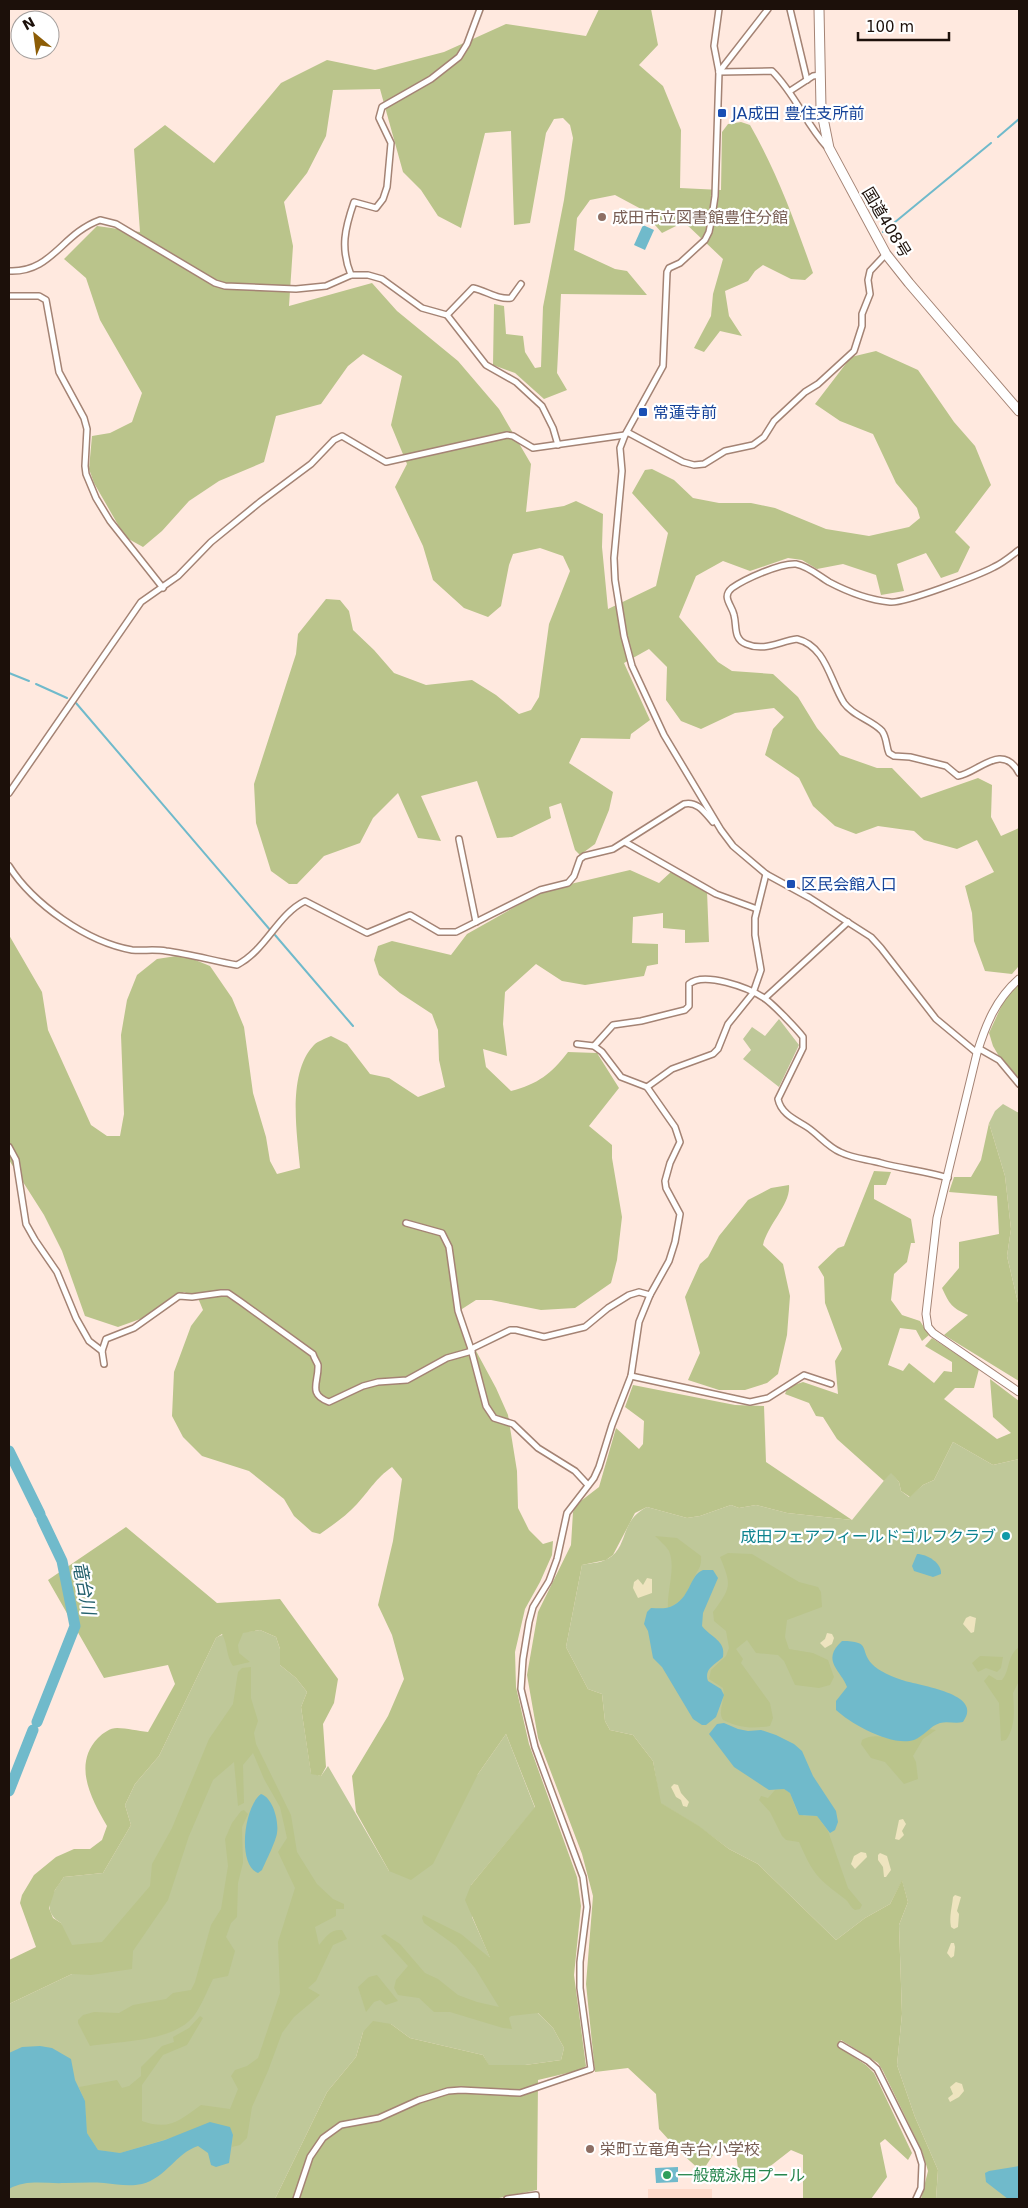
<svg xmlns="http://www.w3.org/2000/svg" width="1028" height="2208" font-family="'DejaVu Sans','Noto Sans JP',sans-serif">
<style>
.built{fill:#fedaca}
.green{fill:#bfc899}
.forest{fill:#bac48b}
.sand{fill:#eee4bf}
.water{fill:#70bacb}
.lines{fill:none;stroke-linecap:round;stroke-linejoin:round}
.stream{stroke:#70bacb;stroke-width:2}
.river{stroke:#70bacb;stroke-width:11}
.street-casing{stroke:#a48374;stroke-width:8}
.secondary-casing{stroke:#a48374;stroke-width:9}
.highway-casing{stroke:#a48374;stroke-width:11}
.street{stroke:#fff;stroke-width:5}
.secondary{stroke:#fff;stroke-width:7}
.highway{stroke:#fff;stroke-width:9}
.transit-dot{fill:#1a4fb4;stroke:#fff;stroke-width:2}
.education-dot{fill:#8d6e63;stroke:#fff;stroke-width:2}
.culture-dot{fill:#0f9aa8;stroke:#fff;stroke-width:2}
.leisure-dot{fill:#2e9e5b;stroke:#fff;stroke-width:2}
.labels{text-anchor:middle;stroke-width:4.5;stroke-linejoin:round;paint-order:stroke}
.transit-label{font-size:16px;fill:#164399;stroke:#fff;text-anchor:start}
.education-label{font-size:16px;fill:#785e54;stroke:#fff;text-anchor:start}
.street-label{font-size:16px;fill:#1c100a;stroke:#fff}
.culture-label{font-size:16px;fill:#0d838f;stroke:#fff;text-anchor:end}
.leisure-label{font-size:16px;fill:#27864d;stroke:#fff;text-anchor:start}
.water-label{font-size:18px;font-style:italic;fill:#24616d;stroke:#fff}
</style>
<rect width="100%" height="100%" fill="#ffe9df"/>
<rect class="built" x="648" y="2189" width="64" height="10"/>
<g class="green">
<polygon points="779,1019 799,1045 779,1087 743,1059 751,1050 743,1039 752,1027 765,1036"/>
<polygon points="1003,1104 1019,1113 1019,1307 1007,1256 1011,1229 1005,1176 989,1123 995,1111"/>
<path d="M953,1442L993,1465L1019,1459V2199H936L938,2170L915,2117L897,2065L902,2014L899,1925L908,1902L902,1881L890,1904L865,1918L836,1940L758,1864L729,1849L698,1826L660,1803L653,1761L633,1735L610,1730L605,1721L602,1694L588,1689L566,1647L582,1565C591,1563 604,1563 612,1556C628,1543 621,1520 647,1507L687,1518L700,1516L731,1505L739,1508L756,1505L787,1513L852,1520L891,1472L899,1482L901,1491L909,1497L923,1485L934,1480Z"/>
<path d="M260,1630L276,1637L280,1649V1665L296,1678L307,1692L301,1707L311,1773L321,1776L328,1766L389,1871L478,1774L506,1734L535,1808L471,1885L472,1917L497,1973L553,2028L564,2048L561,2060L525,2065L489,2066L483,2055L410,2038L391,2024L363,2032L356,2057L327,2092L275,2199H9V2004L72,1974L61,1923C40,1911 52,1893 64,1877L103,1873L131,1825L125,1805L135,1784L159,1756L216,1638C225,1631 247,1633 260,1630Z"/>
</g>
<g class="forest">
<path d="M599,9H651L658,45L639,65L663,86L681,130L680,188L721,190L722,132L728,124L741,122L750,125C777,172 795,222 813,273L805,280L791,279L763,265L755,271L748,281L725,291L729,316L742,336L720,331L704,352L694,348L711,316L713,294L723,259L684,222L662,233L655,225L656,217L615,195L590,200L577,218L574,250L615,269L627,271L647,295L561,294L557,373L567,390L544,399L515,373L493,365L494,304L504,306L506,334L523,336L525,352L535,368L541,367L543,307L564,200L573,138L570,125L563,118L554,119L546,133L530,223L514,225L511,131L485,133L461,228L438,216L421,190L403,172L380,89L333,90L326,136L307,173L284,202L293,246L289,306L372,283L397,311L458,361L499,409L531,464L526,512L564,506L576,501L603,514L602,547L608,609L656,586L668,533L632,493L645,470L652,469L674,480L693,498L719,503H751L775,508L826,529L869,536L909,527L920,518L917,508L896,483L873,434L840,421L815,404L851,357L876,351L918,370L954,422L975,446L991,485L955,532L970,547L958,572L941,578L926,553L897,564L904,591L881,595L876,575L843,564L817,569L802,560L788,558L750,571L723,561L696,576L679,617L718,662L732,671L773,674L798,697L817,728L840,755L877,768H892L921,798L978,778L992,785L991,817L1001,836L1019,828L1018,967L1012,974L985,971L974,941L972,913L965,886L994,872L977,840L957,849L924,840L914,831L878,826L856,834L835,826L813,806L799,778L765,755L773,729L784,717L774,708L735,713L701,729L681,721L666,700L667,667L649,649L624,663L650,720L631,734L630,739L581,738L569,763L613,792L609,810L595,844L580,855L575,850L561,803L549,807L551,818L512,837L497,838L477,781L421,796L441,841L418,838L398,793L373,818L360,843L324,856L297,884H289L271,871L256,823L254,784L296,654L298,634L326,599L340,600L349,611L353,630L374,650L394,673L426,685L472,680L496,695L519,714L531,710L539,697L549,624L570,571L563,556L540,548L513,554L509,565L501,606L488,617L464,608L433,580L423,546L395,487L407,464L391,425L402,376L363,354L348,366L321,404L276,416L264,462L219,481L189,501L162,531L143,547L125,537L94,483L89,469L92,436L110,433L132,422L142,393L100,320L86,278L64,259L97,226L140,232L134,149L165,125L214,163L281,83L327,60L375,70L444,52L506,24L586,36Z"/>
<path d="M630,870L659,883L672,871L707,891L709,942L685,943V930L663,928V913L633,917L632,943L658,944V964L647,966L644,976L585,985L562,981L536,964L505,992L503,1024L507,1056L483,1049L486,1067L511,1091C538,1084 551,1074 568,1052L597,1053L619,1088L589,1126L612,1145V1158L622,1217L617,1260L611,1283L575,1308L541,1310L491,1300H476L462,1309V1330L475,1349L496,1388L508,1415L517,1471L518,1508L529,1530L543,1544L553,1541L552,1555L540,1582L525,1609L515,1652L516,1687L529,1744L577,1877L581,1906L574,1975L586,2066L580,2070L538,2080L537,2190L494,2199H275L327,2092L356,2057L363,2032L373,2021L391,2024L410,2038L483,2055L489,2065H525L561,2060L564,2048L553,2028L538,2013L511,2016L509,2018L512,2029L503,2028L450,2012H434L419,1998L398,1995L394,1988L396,1980L408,1966L381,1936L385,1934L400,1944L425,1973L438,1979L458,1995L477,2002L499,2007L475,1968L456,1946L424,1923L422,1918L423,1915L461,1934L490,1958L465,1900L471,1885L535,1807L506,1734L478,1774L433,1864L411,1880L389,1871L356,1812L352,1776L388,1716L404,1679L392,1635L378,1605L393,1541L402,1479L392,1467C375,1479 371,1489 357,1504C347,1515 333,1525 320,1534L312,1532L294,1516L284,1499L249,1471L202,1456L183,1437L172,1416L174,1372L191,1326L203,1310L198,1298L184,1292L143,1318L118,1327L85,1316L62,1251L44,1215L9,1160V935L42,992L48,1030L91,1125L107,1136H120L124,1114L121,1035L127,1000L137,975L157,959L183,955L210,966L232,998L244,1027L253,1093L266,1137L270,1161L277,1174L300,1168C297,1133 287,1073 314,1045C318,1041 325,1039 331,1036L347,1044L370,1074L389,1078L418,1097L445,1087L439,1060L438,1030L432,1014L400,993L379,975L374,960L378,946L392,941L451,955L467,934L545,890Z"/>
<polygon points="1019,983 1019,1078 1000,1058 993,1046 989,1033 1006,996"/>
<path d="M989,1123L1005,1176L1011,1229L1007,1256L1019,1307V1381L944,1335L968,1315C952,1308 950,1305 942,1288L959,1268V1242L999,1234L997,1196L949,1192L954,1177H971L981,1160Z"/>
<polygon points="874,1171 891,1172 886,1185 874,1185 874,1199 911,1219 915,1243 911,1243 907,1262 894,1274 891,1300 902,1315 920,1321 929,1335 922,1341 916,1330 900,1328 888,1365 903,1371 909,1363 934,1383 944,1371 952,1372 952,1362 925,1346 932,1338 979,1369 974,1388 955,1388 944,1399 997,1439 1011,1433 993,1417 990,1379 1019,1401 1019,1459 993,1465 953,1442 934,1480 923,1485 910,1497 901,1491 899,1482 891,1473 884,1481 837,1439 823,1417 816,1416 809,1403 785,1394 788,1387 803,1382 838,1394 835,1361 842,1349 825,1303 824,1277 818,1267 838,1248 844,1246"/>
<path d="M789,1185C791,1204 768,1224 763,1245L783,1264L790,1296L787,1335L778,1374L767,1383L745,1390H719L688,1380L700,1353L685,1297L700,1264L708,1257L719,1236L748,1200L771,1188Z"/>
<polygon points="633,1385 735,1405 764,1406 766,1462 852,1520 787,1513 756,1505 739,1508 731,1505 700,1516 687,1518 647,1507 635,1513 613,1555 606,1560 582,1565 566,1647 588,1689 602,1694 605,1721 610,1730 633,1735 653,1761 661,1803 699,1826 729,1849 758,1864 836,1940 865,1918 890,1904 902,1880 908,1902 899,1925 902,2014 897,2065 915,2117 938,2170 936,2199 921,2199 928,2171 922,2151 883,2071 878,2063 841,2040 837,2046 866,2065 874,2073 912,2153 908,2160 885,2139 880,2143 887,2177 871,2199 803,2198 803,2155 791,2150 764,2171 739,2178 736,2152 718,2147 702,2172 679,2151 659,2129 656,2094 628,2068 595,2072 586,1984 593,1896 582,1854 538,1738 527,1675 538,1612 571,1545 573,1512 577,1504 599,1487 616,1428 639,1449 643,1444 644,1421 625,1407"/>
<path d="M126,1527L217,1603L280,1599L338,1679L334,1703L323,1724L326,1767L321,1776L311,1774L301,1707L307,1692L296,1678L280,1665V1649L276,1637L260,1630L243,1633L238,1645L239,1653L250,1662L233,1666C226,1656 228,1645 222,1634L216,1638L159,1756L135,1784L125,1805L131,1825L103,1873L64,1877L55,1890L49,1908L53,1918L61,1923L72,1945L102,1942L150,1886L152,1864L172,1828L209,1739L233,1704L238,1672L242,1668L251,1667V1698L258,1721L254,1733L256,1744L291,1815L297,1852L317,1884L333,1899L344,1904V1909H336V1916L315,1927L319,1945C326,1937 330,1929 342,1930L347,1939L333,1945L316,1981L308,1988L320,1995L294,2017L282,2033L268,2071L252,2107L247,2138L240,2145L232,2147L233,2135H180L120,2153L98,2150L87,2133L85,2101L79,2087L117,2080L122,2088L129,2086L141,2076V2067L162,2046L174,2042L173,2037L189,2028L200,2016L203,2018L187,2045L163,2055L142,2085V2121C170,2131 180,2120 201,2105L230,2109L238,2089L231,2076L235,2070L247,2066L258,2058L280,1993L278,1942L295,1888L278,1852L287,1838L280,1807L264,1779L253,1753L243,1765L244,1803L238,1806L234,1762L213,1780L189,1836L168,1900L133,1951L132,1969L91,1975L72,1974L9,2004V1960L36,1947L20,1903L22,1895L34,1875L56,1857L74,1849H90L102,1840L107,1826C92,1800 72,1765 98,1738C103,1733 110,1728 117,1728C127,1728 138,1731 148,1732L175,1684L168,1665L104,1678L48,1580Z"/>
<path d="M655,1536L677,1538L701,1556C702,1567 698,1569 694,1578C687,1592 684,1601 668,1608C667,1590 676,1568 669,1551C666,1546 659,1540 655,1536Z"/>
<path d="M728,1553L752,1554L799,1582L818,1587L821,1592L822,1607L787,1620L785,1637L789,1649L813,1653L828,1660L834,1677L830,1685L819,1688L795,1685L784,1661L778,1655L756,1653L747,1640L736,1649L743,1659L741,1663L770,1703L773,1718L770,1726C752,1729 740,1728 723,1720C717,1712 726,1699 723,1688L709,1679L711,1670L726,1656L729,1648L726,1631L714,1621L713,1612C731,1587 732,1586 720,1557Z"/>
<path d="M1019,1647V1681L1013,1693C1014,1708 1016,1727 1006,1740L1001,1741L999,1703L984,1681L989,1675L997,1680H1002C1011,1669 1006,1657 1019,1647Z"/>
<polygon points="980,1656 1003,1657 1001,1668 997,1672 986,1668 978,1672 972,1663"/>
<path d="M929,1729L936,1730L923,1739L913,1756L916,1762L918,1779L904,1784L885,1762L871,1758L861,1744L862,1740C879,1730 894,1744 912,1740C918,1739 925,1733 929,1729Z"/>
<path d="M784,1789L790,1793L797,1812L804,1816H817L828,1831L848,1888L862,1905L860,1909L855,1910C850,1907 849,1902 845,1899C817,1878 813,1874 799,1842L786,1840L782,1836L770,1812L759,1800L761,1796L768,1798L775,1790Z"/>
<path d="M244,1810L248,1814L242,1827L243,1863L238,1883L237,1917L231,1923L226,1937L235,1951L228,1976L213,1979C207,1991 201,2007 193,2017C172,2042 120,2041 90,2046L78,2023V2020L83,2015L94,2012L119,2013L133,2005L166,1999L173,1993L191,1990L195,1982L211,1925L221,1909L228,1866L225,1839L232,1823L241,1811Z"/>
<polygon points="377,1975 398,2001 386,2005 380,2000 374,2002 366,2012 358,1987 369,1977"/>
</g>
<g class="sand">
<polygon points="647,1578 652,1579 652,1593 638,1598 633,1588 634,1582 638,1579 643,1585"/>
<polygon points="970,1616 976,1618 974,1632 971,1633 963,1624 966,1618"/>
<polygon points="827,1633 832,1634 834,1638 832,1644 825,1648 820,1643 825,1639"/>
<polygon points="674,1784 678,1785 681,1793 689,1802 687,1807 683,1806 681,1800 676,1797 671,1787"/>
<polygon points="903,1819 906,1824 902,1831 904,1835 899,1840 895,1839 899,1820"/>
<polygon points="861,1852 866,1853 867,1857 855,1869 851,1864 854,1856"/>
<polygon points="880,1853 887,1856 891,1870 886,1877 884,1877 883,1867 878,1860 878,1855"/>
<path d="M955,1895L961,1897L957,1911L959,1914L958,1927L954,1929L951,1927C949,1916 952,1908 953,1897Z"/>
<polygon points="951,1943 954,1943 955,1947 954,1956 951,1958 947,1953"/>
<polygon points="956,2082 962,2084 964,2091 959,2097 950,2102 948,2098 953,2094 950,2087"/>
</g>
<g class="water">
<polygon points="643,225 654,230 645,250 634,245"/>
<path d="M917,1554C927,1554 942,1563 941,1574L933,1577L914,1571L912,1566Z"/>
<path d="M703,1570H713L718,1578L703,1613L702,1626C711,1638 726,1640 723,1657C715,1665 704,1668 708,1681L721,1689L724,1695L716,1717L706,1725H702L693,1719L662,1667L653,1658L648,1631L644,1624L647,1612L651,1608C657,1608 665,1609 670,1607C691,1599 689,1575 703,1570Z"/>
<path d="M842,1641C872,1641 859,1650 872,1664C878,1671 893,1677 902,1680C919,1686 985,1693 963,1722C955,1724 948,1721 940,1723C930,1726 924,1736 914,1740C892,1747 851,1724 836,1710V1701L847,1687C842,1671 820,1661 842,1641Z"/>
<polygon points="724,1723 738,1729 748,1731 761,1730 776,1735 794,1744 802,1751 813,1776 836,1811 838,1822 835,1830 830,1833 817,1816 799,1815 790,1793 784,1789 769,1790 734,1767 709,1734 717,1724"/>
<path d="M261,1794C273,1798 279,1821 277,1833C276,1841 266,1861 262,1870L258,1873C236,1864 245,1805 261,1794Z"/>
<path d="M40,2046L52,2048L71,2059L75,2080L85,2101L87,2133L98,2150L120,2153L165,2140L210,2122L230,2127L233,2135L229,2163L216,2167L211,2165L208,2153L198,2146C176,2153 166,2178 142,2184C128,2187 117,2184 104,2183C90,2182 78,2183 65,2183C45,2184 27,2179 9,2189V2053L22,2047Z"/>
<polygon points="1019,2166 1019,2199 1008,2199 986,2182 985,2173 989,2171"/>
<polygon points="678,2167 678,2182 656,2183 655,2168"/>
</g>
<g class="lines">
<g class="stream">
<polyline points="998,137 1019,119"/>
<polyline points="883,232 991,143"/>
<polyline points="9,673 29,681"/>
<polyline points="36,684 67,698"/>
<polyline points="76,703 271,931"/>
<polyline points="275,935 353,1026"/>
</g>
<g class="river">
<polyline points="9,1451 40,1514"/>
<polyline points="37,1722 75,1626 62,1561 42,1519"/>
<polyline points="9,1791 33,1730"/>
</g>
<g class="street-casing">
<g id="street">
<polyline points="719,9 714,46 719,72 715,196 712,217 709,232 705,240 680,263 669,268 667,272 663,366 625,435 620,448 622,471 614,558 615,580 624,636 632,666 664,735 721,830 733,846 766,874 810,898 871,937 881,948 936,1019 977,1053"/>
<polyline points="790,9 807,80"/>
<path d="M719,72L772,71C796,95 805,123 827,147"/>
<polyline points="719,72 768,9"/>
<polyline points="790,91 813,76 820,75"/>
<path d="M9,271C52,273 61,234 100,220L116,224L215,283L225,286L296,289L326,286L351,275H368L382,279L422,308L447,315L486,365L516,382L542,406L553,428L558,445"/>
<path d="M351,275C340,248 345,228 354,202L376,208L383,199L387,187L391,143L379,118L382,107L431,79L459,57L467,44L480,9"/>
<polyline points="9,296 39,296 46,300 59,372 84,418 87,429 85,466 86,474 96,498 110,521 163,588"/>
<path d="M447,315L473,288C487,291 498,300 511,298L521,284"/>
<polyline points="627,432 683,462 694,465 704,464 725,451 753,445 764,437 774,421 805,392 818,384 854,351 862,326 862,314 870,294 868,280 870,271 886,254"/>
<path d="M1019,550C1011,556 1003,563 994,567C979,575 903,604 890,602C869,600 848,592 829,582C819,576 808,566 796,564C780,563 745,579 732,588C721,597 732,605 734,615C737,626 733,639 746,644C765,652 780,641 797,639C826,646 830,681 844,703C853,716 872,720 882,731C887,738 886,746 889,753L894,756L910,757L946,766L958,776C978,773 1002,741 1019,773"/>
<polyline points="9,793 141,602 178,576 211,542 260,502 311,464 334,440 342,436 386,462 507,435 513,436 533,448 625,435"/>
<polyline points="459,839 476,922"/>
<polyline points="625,842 716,894 757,909"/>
<path d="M9,866C33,904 87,942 132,950C143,951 155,949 166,951C190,954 214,961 237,965C266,950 277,915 305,901L367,933L410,915L439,932H456L540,890L568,883L574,876L580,859L584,856L613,849L684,804C698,801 705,813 713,822"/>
<polyline points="765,998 848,922"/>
<path d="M577,1044L594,1046L613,1025L641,1021L685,1010L689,1006V984C704,971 749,988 764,998C772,1003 797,1029 803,1037V1048L778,1099C781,1114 796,1120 807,1127C819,1135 828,1147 840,1152C854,1159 867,1159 881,1163C903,1169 926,1171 948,1178"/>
<polyline points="978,1048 999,1060 1019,1084"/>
<polyline points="647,1087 672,1069 713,1054 718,1049 728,1024 753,993 761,970 755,935 755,918 766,874"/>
<polyline points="9,1147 16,1160 26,1224 35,1240 57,1272 76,1318 89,1341 102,1351"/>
<polyline points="406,1223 442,1233 449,1247 458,1311 471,1349 486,1406 494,1418 513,1424 538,1448 575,1471 588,1485"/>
<polyline points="471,1349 510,1330 516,1330 544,1337 585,1327 608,1308 629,1295 639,1292 650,1295"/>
<path d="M104,1364L102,1351L106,1339L134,1328L179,1296L192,1297L221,1293H228L241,1302L313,1354C314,1358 317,1362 318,1365C319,1382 307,1394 329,1402L363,1386L378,1382L407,1380L447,1358L472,1351"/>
<polyline points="631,1376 750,1402 768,1398 804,1375 831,1384"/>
<polyline points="841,2045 868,2061 877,2069 918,2151 922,2164 921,2188 916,2199"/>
<polyline points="296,2199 310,2157 323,2138 341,2125 379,2118 419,2100 448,2091 461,2090 520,2093 591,2069 580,1988 580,1962 587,1907 583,1877 535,1747 521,1689 523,1659 529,1622 533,1607 549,1581 557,1559 567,1513 594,1478 599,1467 612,1425 631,1376 639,1322 650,1295 669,1261 675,1242 680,1214 666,1188 665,1181 670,1163 680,1142 675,1127 647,1087 621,1077 602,1052 594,1046"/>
<polyline points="507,2199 536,2195 536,2199"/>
</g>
</g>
<g class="secondary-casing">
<path id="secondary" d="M1019,979C996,999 986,1024 977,1053L937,1218L926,1314L928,1327L933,1333L1019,1392"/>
</g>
<g class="highway-casing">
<polyline id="highway" points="819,9 821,108 829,148 886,254 909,283 1019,411"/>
</g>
<use href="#street" class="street"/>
<use href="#secondary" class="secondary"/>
<use href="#highway" class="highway"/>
</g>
<g class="transit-dot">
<rect x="717" y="108" width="10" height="10" rx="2.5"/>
<rect x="638" y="407" width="10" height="10" rx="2.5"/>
<rect x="786" y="879" width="10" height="10" rx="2.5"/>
</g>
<g class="education-dot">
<circle cx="602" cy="217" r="5"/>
<circle cx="590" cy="2149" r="5"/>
</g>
<circle class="culture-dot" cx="1006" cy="1536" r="5"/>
<circle class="leisure-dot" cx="667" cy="2175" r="5"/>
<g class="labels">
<g class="transit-label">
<text x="732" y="119">JA成田 豊住支所前</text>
<text x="653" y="418">常蓮寺前</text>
<text x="801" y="890">区民会館入口</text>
</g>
<g class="education-label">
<text x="612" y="223">成田市立図書館豊住分館</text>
<text x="600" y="2155">栄町立竜角寺台小学校</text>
</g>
<g class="street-label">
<text transform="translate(887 222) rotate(59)" y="6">国道408号</text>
</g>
<g class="culture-label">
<text x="996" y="1542">成田フェアフィールドゴルフクラブ</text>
</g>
<g class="leisure-label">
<text x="677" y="2181">一般競泳用プール</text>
</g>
<g class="water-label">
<text transform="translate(84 1588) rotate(79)" y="6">竜台川</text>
</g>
</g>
<rect width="1028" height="2208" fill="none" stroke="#1c100a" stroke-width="20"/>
<g transform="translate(35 35) rotate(331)"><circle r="24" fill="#ffffff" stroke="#a49f9d"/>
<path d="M0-4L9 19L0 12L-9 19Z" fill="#8d5d06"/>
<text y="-8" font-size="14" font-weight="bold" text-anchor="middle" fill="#1c100a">N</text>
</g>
<path d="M858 32v8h91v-8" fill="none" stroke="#1c100a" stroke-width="2.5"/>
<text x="866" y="32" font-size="15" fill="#1c100a" stroke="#ffffff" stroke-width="4" paint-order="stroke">100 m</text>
</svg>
